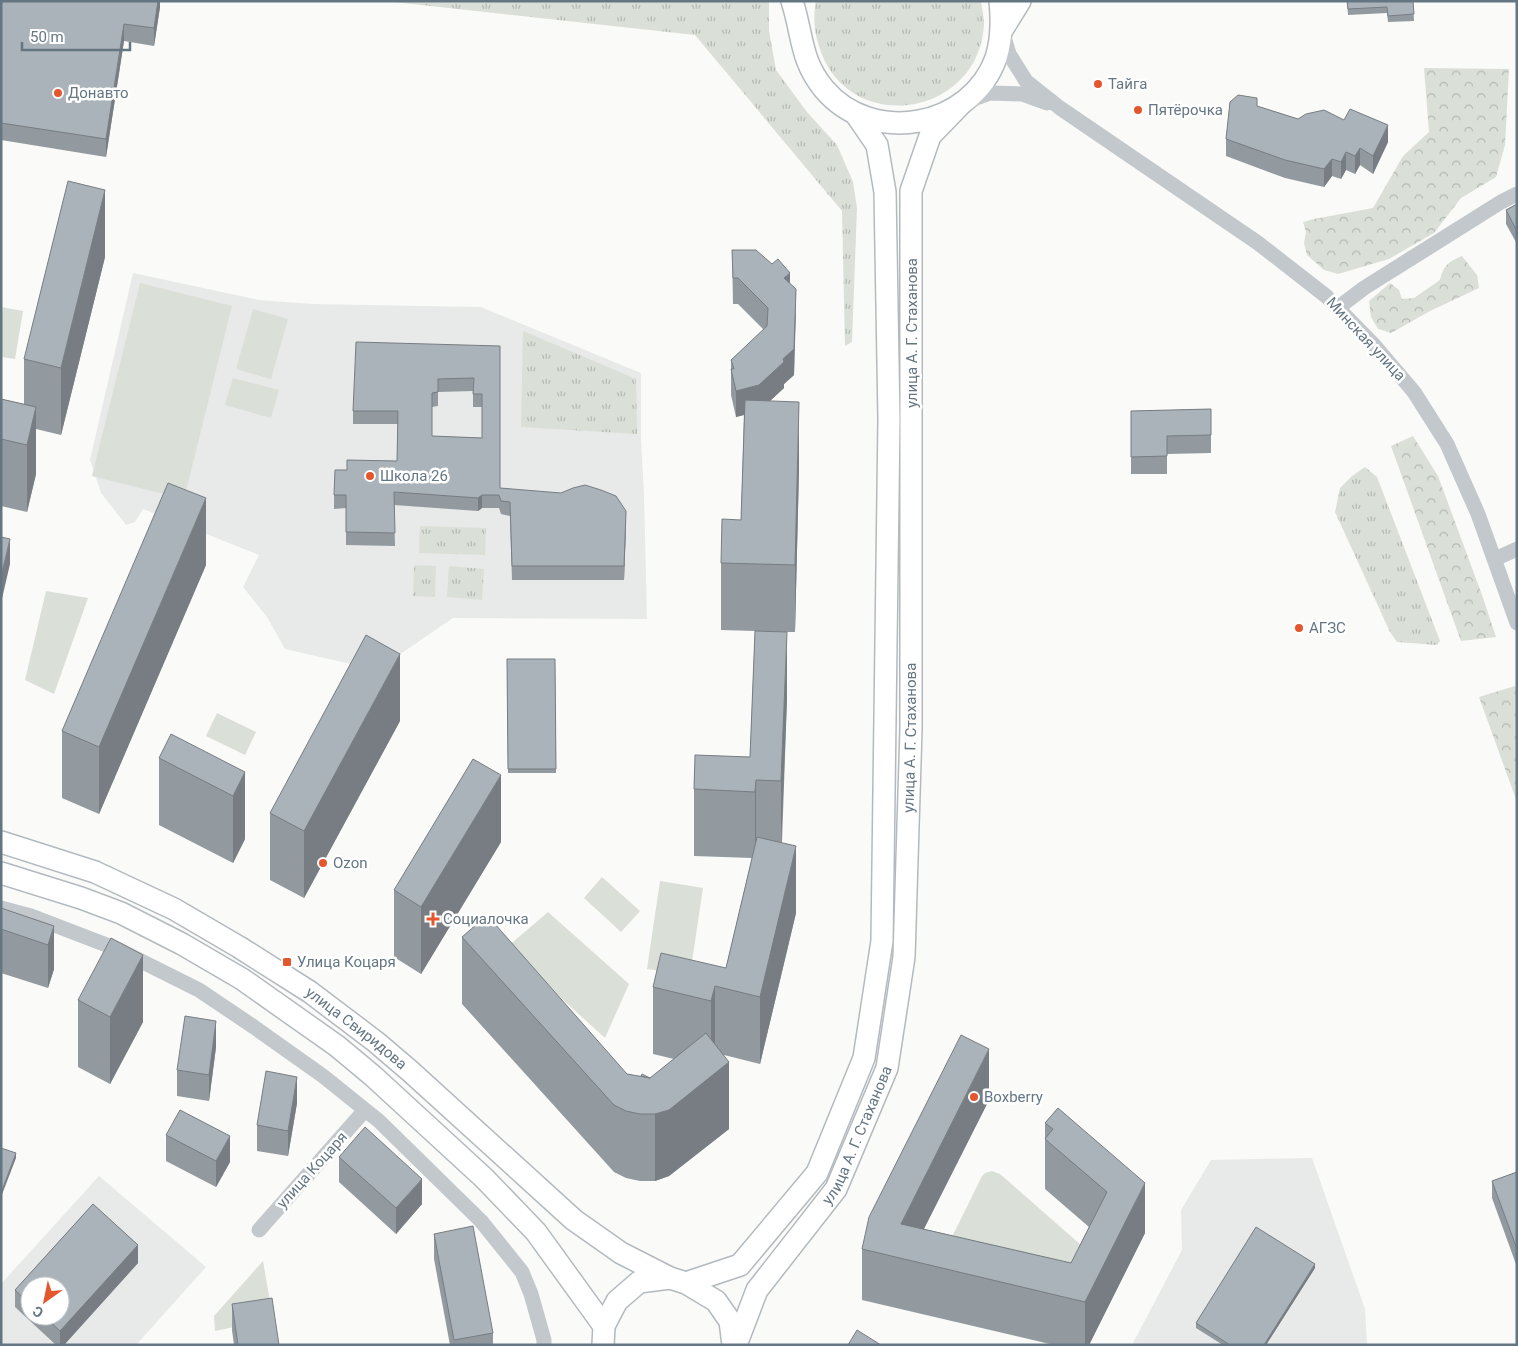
<svg xmlns="http://www.w3.org/2000/svg" width="1518" height="1346" font-family="Roboto,sans-serif">
<style>
.built{fill:#e8e9e9;fill-rule:evenodd}
.grass{fill:url(#grass-tufts)}
.forest{fill:url(#forest-crowns)}
.park{fill:#dadfd7}
.lines{fill:none;stroke-linecap:round;stroke-linejoin:round}
.secondary-casing{stroke:#b3babf;stroke-width:24}
.street{stroke:#c3c8cc;stroke-width:15}
.secondary{stroke:#fff;stroke-width:21}
.wall{fill:#929a9f;fill-rule:evenodd}
.shaded-wall{fill:#777d82}
.building{fill:#aab3b9;stroke:#777d82;fill-rule:evenodd}
.poi-dot{fill:#e4572e;stroke:#fff;stroke-width:2}
.labels{text-anchor:middle;stroke-width:5;stroke-linejoin:round;paint-order:stroke}
.poi-label{font-size:15px;fill:#657683;stroke:#fff;text-anchor:start}
.street-label{font-size:15px;fill:#657683;stroke:#fff}
</style>
<defs>
<pattern id="grass-tufts" width="24" height="20" patternUnits="userSpaceOnUse" patternTransform="scale(1.25)"><rect width="24" height="20" fill="#dadfd7"/><path d="M3 7l-1-3M5 7V3M7 7l1-3M15 17l-1-3M17 17v-4M19 17l1-3" fill="none" stroke="#b4b9b4"/></pattern>
<pattern id="forest-crowns" width="20" height="18" patternUnits="userSpaceOnUse" patternTransform="scale(1.25)"><rect width="20" height="18" fill="#dadfd7"/><path d="M2 6a3 3 0 1 1 6 0M12 15a3 3 0 1 1 6 0" fill="none" stroke="#b4b9b4"/></pattern>
</defs>
<rect width="100%" height="100%" fill="#fafaf8"/>
<g class="built">
<polygon points="133,273 259,300 312,304 481,307 641,373 641,439 644,495 647,619 453,618 377,670 285,649 267,617 243,587 259,555 143,509 135,522 126,525 101,493 90,460"/>
<polygon points="1312,1158 1365,1309 1367,1345 1132,1345 1182,1250 1181,1210 1211,1160"/>
<path d="M99,1176L206,1267L136,1345H1V1284ZM30,1286H60V1316H30Z"/>
</g>
<g class="grass">
<polygon points="385,1 769,1 769,31 776,70 807,112 837,145 853,182 857,208 852,342 845,346 842,211 695,35"/>
<path d="M816,1H981C982,9 984,17 984,24C979,119 846,137 819,46C814,32 813,16 816,1Z"/>
<polygon points="523,331 636,379 637,434 521,427"/>
<polygon points="1365,467 1377,477 1440,641 1437,645 1397,642 1390,632 1335,512 1340,488 1352,476"/>
<polygon points="420,526 486,528 485,555 419,553"/>
<polygon points="414,565 436,566 435,597 413,596"/>
<polygon points="449,566 484,569 482,600 447,597"/>
</g>
<g class="forest">
<polygon points="1424,68 1509,69 1505,145 1496,177 1461,198 1434,233 1389,259 1338,274 1324,270 1307,255 1304,243 1306,232 1303,222 1314,219 1373,208 1403,156 1429,132"/>
<path d="M1462,256L1477,275L1479,288L1430,311L1391,333L1378,329L1371,317L1369,301L1390,283L1399,290L1402,299L1414,298L1440,280C1443,266 1449,261 1462,256Z"/>
<polygon points="1413,436 1438,476 1482,595 1496,637 1461,641 1391,446"/>
<polygon points="1515,686 1517,689 1517,802 1479,697"/>
</g>
<g class="park">
<polygon points="140,283 232,306 184,499 92,476"/>
<polygon points="1,307 23,311 15,359 1,357"/>
<polygon points="253,309 288,319 271,379 236,369"/>
<polygon points="233,378 279,390 271,418 225,405"/>
<polygon points="46,591 88,598 54,694 25,680"/>
<polygon points="217,713 256,732 245,755 206,736"/>
<polygon points="602,877 640,911 621,932 584,898"/>
<polygon points="660,881 703,888 690,975 647,969"/>
<polygon points="548,912 629,984 605,1038 506,948"/>
<polygon points="992,1171 1000,1174 1081,1245 1064,1285 951,1239 982,1176 985,1173"/>
<polygon points="263,1261 273,1319 215,1331 214,1316"/>
</g>
<g class="lines">
<g class="secondary-casing">
<g id="secondary">
<path d="M792,1C803,35 800,60 824,89C872,146 971,128 996,58C1002,39 1002,20 1000,1"/>
<polyline points="1002,30 1020,1"/>
<path id="s1" d="M1,842L95,872L174,909L239,947L310,992L376,1042L410,1071L574,1220L621,1253L670,1278L686,1283L716,1301L730,1321L733,1345"/>
<polyline points="1,873 81,898 121,913 182,944 242,979 337,1046 373,1076 484,1178 536,1232 604,1326"/>
<polyline points="686,1283 740,1265 817,1173 864,1058 882,941 889,419 885,192 877,145 855,113"/>
<polyline points="603,1345 604,1326 617,1301 639,1282 670,1278"/>
<path id="s2" d="M736,1345L757,1290L836,1189L887,1068L904,957L911,729V191L930,136L962,103"/>
</g>
</g>
<g class="street">
<polyline points="1003,34 1009,54 1026,81 1060,108 1258,243 1326,296 1374,345 1414,392 1447,444 1478,514 1517,623"/>
<polyline points="968,101 990,93 1022,94 1047,103"/>
<polyline points="1339,307 1364,288 1501,202 1517,194"/>
<polyline points="1495,559 1517,549"/>
<polyline points="1,908 31,916 117,949 199,990 254,1027 323,1076 379,1121 481,1221 522,1272 531,1294 544,1340 544,1345"/>
<polyline points="259,1230 365,1110"/>
</g>
<use href="#secondary" class="secondary"/>
</g>
<g class="wall">
<polygon points="1,1 160,1 160,7 154,46 124,41 106,157 1,140"/>
<polygon points="1347,1 1413,1 1414,21 1388,22 1387,13 1348,15"/>
<polygon points="1257,106 1298,119 1388,142 1373,174 1360,165 1355,174 1346,170 1341,179 1332,176 1324,187 1285,178 1226,156 1226,139"/>
<polygon points="1517,204 1517,244 1506,224 1506,210"/>
<polygon points="732,250 790,283 796,315 794,375 784,384 784,388 770,401 799,469 795,632 780,632 787,699 782,843 796,913 760,1064 724,1055 729,1129 669,1176 655,1181 640,1181 626,1178 614,1172 462,1004 462,937 627,1074 650,1078 674,1059 653,1054 653,987 726,968 752,858 694,856 694,768 750,757 755,631 721,630 721,563 741,520 744,415 736,417 731,395 731,360 764,330 738,304 733,304"/>
<polygon points="105,257 61,435 36,429 36,474 27,512 1,506 1,399 24,404 24,359"/>
<path d="M500,346V488L626,524L624,580H512L510,516L501,514L499,508H482L478,511L394,505L395,546L346,545V508L334,509V495L347,470L397,461L398,424H353V411ZM473,391V407H482V438L432,436V407L438,406V392Z"/>
<polygon points="1211,409 1211,453 1167,454 1167,474 1131,474 1131,411"/>
<polygon points="206,565 99,814 62,798 62,731"/>
<polygon points="507,659 555,659 556,773 508,773"/>
<polygon points="400,721 304,898 270,880 270,813"/>
<polygon points="159,758 245,772 245,839 233,863 159,825"/>
<polygon points="501,842 421,974 394,957 394,890"/>
<polygon points="1,908 54,926 54,969 48,988 1,973"/>
<polygon points="78,1000 143,1022 110,1084 78,1067"/>
<polygon points="216,1047 209,1101 177,1096 177,1070"/>
<polygon points="989,1100 924,1229 1071,1263 1089,1227 1045,1189 1045,1123 1058,1108 1145,1233 1089,1345 1054,1345 862,1300 862,1249"/>
<polygon points="297,1103 288,1156 257,1151 257,1125"/>
<polygon points="166,1135 230,1162 216,1187 166,1161"/>
<polygon points="339,1157 422,1204 396,1234 339,1182"/>
<polygon points="1517,1172 1517,1267 1492,1198 1492,1181"/>
<path d="M93,1204L138,1245V1263L64,1345H56L15,1307V1290ZM30,1286H60V1316H30Z"/>
<polygon points="434,1234 493,1333 493,1345 450,1345 434,1259"/>
<polygon points="1315,1268 1266,1345 1223,1345 1196,1328 1196,1323"/>
<polygon points="232,1304 279,1345 234,1345 232,1330"/>
</g>
<g class="shaded-wall">
<polygon points="158,1 160,1 160,7 154,46 154,28"/>
<polygon points="124,24 124,41 106,157 106,139"/>
<polygon points="1388,125 1388,142 1373,174 1373,156"/>
<polygon points="1360,148 1360,165 1355,174 1355,156"/>
<polygon points="1346,152 1346,170 1341,179 1341,162"/>
<polygon points="1332,159 1332,176 1324,187 1324,169"/>
<polygon points="105,190 105,257 61,435 61,368"/>
<polygon points="790,273 790,299 784,278"/>
<polygon points="796,289 794,375 784,384 784,388 759,411 736,417 736,391 783,359"/>
<polygon points="799,402 799,469 795,632 795,565"/>
<polygon points="36,407 36,474 27,512 27,445"/>
<polygon points="482,495 482,508 478,511 478,498"/>
<polygon points="206,498 206,565 99,814 99,747"/>
<polygon points="626,511 626,524 624,580 624,566"/>
<polygon points="10,539 10,564 1,603 1,577"/>
<polygon points="787,632 787,699 781,848 781,781"/>
<polygon points="400,654 400,721 304,898 304,831"/>
<polygon points="245,772 245,839 233,863 233,796"/>
<polygon points="501,775 501,842 421,974 421,907"/>
<polygon points="756,780 756,847 755,859 755,792"/>
<polygon points="796,846 796,913 760,1064 760,997"/>
<polygon points="54,926 54,969 48,988 48,945"/>
<polygon points="143,955 143,1022 110,1084 110,1017"/>
<polygon points="715,986 715,1053 711,1068 711,1001"/>
<polygon points="216,1021 216,1047 209,1101 209,1075"/>
<polygon points="989,1049 989,1100 908,1260 901,1224"/>
<polygon points="729,1062 729,1129 669,1176 655,1181 655,1114"/>
<polygon points="297,1077 297,1103 288,1156 288,1131"/>
<polygon points="230,1136 230,1162 216,1187 216,1161"/>
<polygon points="16,1153 16,1158 1,1197 1,1193"/>
<polygon points="422,1179 422,1204 396,1234 396,1208"/>
<polygon points="1145,1183 1145,1233 1089,1345 1085,1345 1085,1302"/>
<polygon points="138,1245 138,1263 64,1345 60,1345 60,1331"/>
<polygon points="1315,1264 1315,1268 1266,1345 1264,1345"/>
</g>
<g class="building">
<polygon points="1,1 158,1 154,28 124,24 106,139 1,123"/>
<polygon points="1347,1 1413,1 1414,14 1388,16 1387,7 1348,9"/>
<polygon points="1238,95 1257,98 1257,106 1298,119 1306,114 1324,110 1344,120 1350,109 1388,125 1373,156 1360,148 1355,156 1346,152 1341,162 1332,159 1324,169 1285,160 1226,139 1230,102"/>
<polygon points="68,181 105,190 61,368 24,359"/>
<polygon points="1517,204 1517,231 1506,210"/>
<polygon points="732,250 756,250 772,264 778,259 790,273 784,278 796,289 794,349 783,359 784,362 759,385 736,391 731,369 734,369 731,360 767,326 768,308 738,278 733,278"/>
<path d="M356,342L500,346V488L561,493L573,488L585,485L601,490L616,496L626,511L624,566H512L510,502L501,501L499,495H482L478,498L394,492L395,533L346,532V495H334L335,470H347V460L397,461L398,411H353ZM474,378L473,394H482V438L432,436V393L438,392V379Z"/>
<polygon points="1,399 36,407 27,445 1,439"/>
<polygon points="745,400 799,402 795,565 721,563 722,519 741,520"/>
<polygon points="1211,409 1211,435 1167,436 1167,456 1131,457 1131,411"/>
<polygon points="168,483 206,498 99,747 62,731"/>
<polygon points="1,537 10,539 1,577"/>
<polygon points="755,631 787,632 781,781 756,780 755,792 694,789 695,755 750,757"/>
<polygon points="366,635 400,654 304,831 270,813"/>
<polygon points="507,659 555,659 556,769 508,769"/>
<polygon points="171,734 245,772 233,796 159,758"/>
<polygon points="473,759 501,775 421,907 394,890"/>
<polygon points="757,837 796,846 760,997 715,986 711,1001 653,987 661,953 726,968"/>
<polygon points="1,908 54,926 48,945 1,929"/>
<polygon points="487,915 627,1074 650,1078 706,1033 729,1062 669,1110 655,1114 640,1114 626,1111 614,1105 462,937"/>
<polygon points="111,938 143,955 110,1017 78,1000"/>
<polygon points="185,1016 216,1021 209,1075 177,1070"/>
<polygon points="961,1035 989,1049 901,1224 1071,1263 1107,1192 1045,1139 1053,1129 1045,1123 1058,1108 1145,1183 1085,1302 862,1249 869,1217"/>
<polygon points="266,1071 297,1077 288,1131 257,1125"/>
<polygon points="642,1074 650,1078 641,1076"/>
<polygon points="180,1110 230,1136 216,1161 166,1135"/>
<polygon points="365,1127 422,1179 396,1208 339,1157"/>
<polygon points="1,1148 16,1153 1,1193"/>
<polygon points="1517,1172 1517,1249 1492,1181"/>
<polygon points="93,1204 138,1245 60,1331 44,1316 60,1316 60,1286 30,1286 30,1304 15,1290"/>
<polygon points="473,1226 493,1333 454,1340 434,1234"/>
<polygon points="1256,1227 1315,1264 1264,1345 1230,1345 1196,1323"/>
<polygon points="272,1298 279,1345 238,1345 232,1304"/>
<polygon points="857,1330 881,1345 848,1345"/>
</g>
<g class="poi-dot">
<circle cx="1098" cy="84" r="5"/>
<circle cx="58" cy="93" r="5"/>
<circle cx="1138" cy="110" r="5"/>
<circle cx="370" cy="476" r="5"/>
<circle cx="1299" cy="628" r="5"/>
<circle cx="323" cy="863" r="5"/>
<path d="M430.5 911.5h5v5h5v5h-5v5h-5v-5h-5v-5h5z"/>
<rect x="282" y="957" width="10" height="10" rx="2.5"/>
<circle cx="974" cy="1097" r="5"/>
</g>
<g class="labels">
<g class="poi-label">
<text x="1108" y="89">Тайга</text>
<text x="68" y="98">Донавто</text>
<text x="1148" y="115">Пятёрочка</text>
<text x="380" y="481">Школа 26</text>
<text x="1309" y="633">АГЗС</text>
<text x="333" y="868">Ozon</text>
<text x="443" y="924">Социалочка</text>
<text x="297" y="967">Улица Коцаря</text>
<text x="984" y="1102">Boxberry</text>
</g>
<g class="street-label">
<text transform="translate(912 333) rotate(-90)" y="5">улица А. Г. Стаханова</text>
<text transform="translate(1366 339) rotate(47)" y="5">Минская улица</text>
<text dy="5" stroke="none"><textPath href="#s2" startOffset="650">улица А. Г. Стаханова</textPath></text>
<text dy="5" stroke="none"><textPath href="#s1" startOffset="404">улица Свиридова</textPath></text>
<text dy="5" stroke="none"><textPath href="#s2" startOffset="245">улица А. Г. Стаханова</textPath></text>
<text transform="translate(312 1170) rotate(-48)" y="5">улица Коцаря</text>
</g>
</g>
<rect width="1518" height="1346" fill="none" stroke="#657683" stroke-width="5"/>
<g transform="translate(45 1301) rotate(213)"><circle r="24" fill="#ffffff" stroke="#c1c8cd"/>
<path d="M0-4L9 19L0 12L-9 19Z" fill="#e4572e"/>
<text y="-8" font-size="14" font-weight="bold" text-anchor="middle" fill="#657683">С</text>
</g>
<path d="M22 42v8h108v-8" fill="none" stroke="#657683" stroke-width="2.5"/>
<text x="30" y="42" font-size="15" fill="#657683" stroke="#ffffff" stroke-width="4" paint-order="stroke">50 m</text>
</svg>
